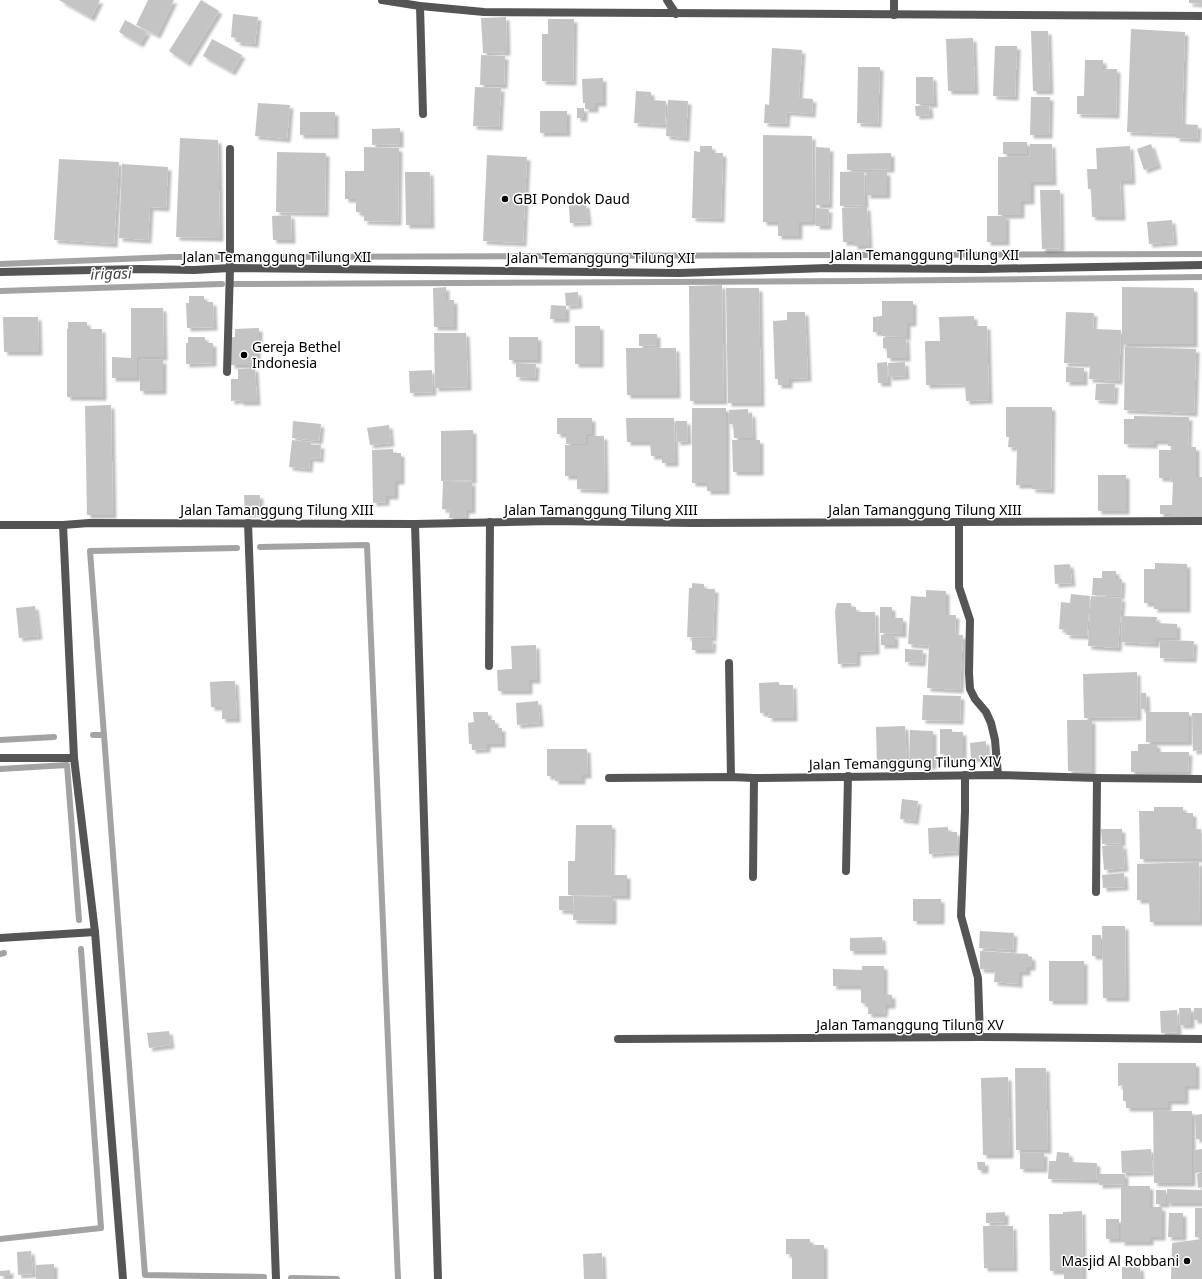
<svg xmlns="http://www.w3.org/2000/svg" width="1202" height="1279" font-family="'Noto Sans',sans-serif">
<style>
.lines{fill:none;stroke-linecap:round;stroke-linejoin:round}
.stream{stroke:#a3a3a3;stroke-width:6}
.building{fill:#c4c4c4;filter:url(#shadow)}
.minor{stroke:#555;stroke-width:8}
.poi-dot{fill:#000;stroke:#fff;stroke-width:1.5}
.labels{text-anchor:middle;stroke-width:3;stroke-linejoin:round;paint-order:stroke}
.poi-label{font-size:14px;fill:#000;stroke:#fff;text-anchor:start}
.street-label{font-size:14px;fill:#000;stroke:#fff}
.water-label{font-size:15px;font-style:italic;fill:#444;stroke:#fff}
</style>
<defs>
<filter id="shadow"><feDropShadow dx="3.5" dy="3.5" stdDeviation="1" flood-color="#0004"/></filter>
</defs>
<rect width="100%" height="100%" fill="#fff"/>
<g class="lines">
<g class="stream">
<polyline points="233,257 1202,254"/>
<polyline points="0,264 171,257 221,257"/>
<polyline points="230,284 858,281 1202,277"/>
<polyline points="0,291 222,284"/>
<polyline points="260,547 367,545 398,1279"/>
<polyline points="237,548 90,551 145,1275 264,1277"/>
<polyline points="93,735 104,735"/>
<polyline points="0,740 54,737"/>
<polyline points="0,769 67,765 79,920"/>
<polyline points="0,954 4,953"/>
<polyline points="0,1239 101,1228 81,949"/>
<polyline points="291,1278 337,1279"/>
</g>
</g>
<g class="building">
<polygon points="59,0 100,0 91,18"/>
<polygon points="148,0 174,0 157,35 136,25"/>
<polygon points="201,0 219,11 187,63 169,51"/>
<polygon points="1189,0 1202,0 1202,4 1189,3"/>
<polygon points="233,14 258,17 255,44 236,42 237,38 231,37"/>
<polygon points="506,17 507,52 483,53 481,18"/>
<polygon points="548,19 574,19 573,82 542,81 542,34 548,34"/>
<polygon points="125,20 147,32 140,44 119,32"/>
<polygon points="1131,29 1185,32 1182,124 1198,125 1197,139 1176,138 1176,134 1127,132"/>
<polygon points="1031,31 1048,31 1050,91 1033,91"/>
<polygon points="973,38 975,91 948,91 946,39"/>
<polygon points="212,39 242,55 232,72 203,56"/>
<polygon points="995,46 1017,46 1015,97 993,96"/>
<polygon points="772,48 802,50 799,98 813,99 812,114 787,112 786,124 764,123 765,104 769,105"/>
<polygon points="481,55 505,56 504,85 480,85"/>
<polygon points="1085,60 1103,60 1103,69 1117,69 1116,115 1077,114 1077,96 1084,96"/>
<polygon points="858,67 880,67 878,124 857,123"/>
<polygon points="916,77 933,77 934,104 916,104"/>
<polygon points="603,78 603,103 595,103 595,109 585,109 585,103 583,103 582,79"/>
<polygon points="475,87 501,88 499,127 473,126"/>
<polygon points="636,91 651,92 651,100 666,101 665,125 634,123"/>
<polygon points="1031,97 1050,97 1049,135 1030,135"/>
<polygon points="668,100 688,101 686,138 666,136"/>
<polygon points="258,103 290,105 287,139 255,136"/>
<polygon points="929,105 930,115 916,116 915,106"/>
<rect x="577" y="108" width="7" height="10"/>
<rect x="540" y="111" width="27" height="22"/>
<rect x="300" y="112" width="35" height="23"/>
<polygon points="400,128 400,144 372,145 372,129"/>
<polygon points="763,135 812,136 813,222 799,222 799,236 778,236 778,222 763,222"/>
<polygon points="180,138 218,140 220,238 176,237"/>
<rect x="1003" y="142" width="24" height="12"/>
<polygon points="1030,144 1052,144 1053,182 1031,182 1031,201 1021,201 1021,215 998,215 998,157 1030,157"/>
<polygon points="1151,144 1158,165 1144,170 1137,149"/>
<polygon points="700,146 712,146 712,153 723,153 721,219 692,218 694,151 700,152"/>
<polygon points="1130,146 1132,181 1120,181 1122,217 1092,217 1091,189 1088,189 1087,169 1097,169 1096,148"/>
<polygon points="364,147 399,148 398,222 364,221 364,213 356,212 356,199 345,199 345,171 364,171"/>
<polygon points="816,147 830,148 829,205 816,205"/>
<polygon points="277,152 326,153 325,213 276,212"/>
<polygon points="891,153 891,169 847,170 847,154"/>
<polygon points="487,155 527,157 523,243 483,241"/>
<polygon points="59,159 119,162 114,244 54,240"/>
<polygon points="122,164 168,167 166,208 150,207 148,240 119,238"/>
<polygon points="864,171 865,205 840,206 840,172"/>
<polygon points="405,172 430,172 431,225 406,225"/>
<rect x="867" y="172" width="20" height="23"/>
<polygon points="1040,190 1060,190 1061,248 1042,249"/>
<polygon points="586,204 588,222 570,223 569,205"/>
<polygon points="867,207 869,246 854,246 854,242 843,242 842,208"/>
<polygon points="816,208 829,209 828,226 816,226"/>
<polygon points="291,215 292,240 273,240 272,216"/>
<rect x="987" y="216" width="19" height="26"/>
<polygon points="1172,220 1174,242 1149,244 1147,222"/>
<polygon points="722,285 724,401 690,401 689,286"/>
<polygon points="446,287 446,300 454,300 454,327 434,327 433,288"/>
<polygon points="1122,287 1194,288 1194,344 1122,344"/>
<polygon points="726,288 759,288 761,403 728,403"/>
<polygon points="578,292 579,305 566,306 565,293"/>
<polygon points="189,296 204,296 204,302 213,302 214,327 187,328 186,303 189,303"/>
<polygon points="882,301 913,301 913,323 907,323 907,337 881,336 881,332 873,332 873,317 882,316"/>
<polygon points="551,305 566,306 566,319 550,319"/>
<polygon points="131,308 163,308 164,357 137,357 137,378 112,378 112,357 131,358"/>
<polygon points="787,312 805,312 808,378 789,379 789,385 778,385 778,379 775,379 773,321 787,320"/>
<polygon points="1066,312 1094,313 1093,329 1121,330 1119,381 1089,379 1090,364 1064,363"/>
<polygon points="974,316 974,326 987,326 989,400 966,401 965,384 926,385 925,341 940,341 939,317"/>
<polygon points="3,317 38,317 39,352 4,352"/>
<polygon points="68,322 87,322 87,329 102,329 103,397 67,397 67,329 68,329"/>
<rect x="575" y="326" width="25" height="38"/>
<polygon points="259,328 259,344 257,345 257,365 231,365 231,337 235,337 235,329"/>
<polygon points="434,333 466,333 468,387 435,388"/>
<polygon points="639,334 657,334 657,345 639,346"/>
<polygon points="188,337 205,337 205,343 213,343 213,363 186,364 186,343 188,343"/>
<rect x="509" y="337" width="29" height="23"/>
<polygon points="883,338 906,338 907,358 887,358 887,349 883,348"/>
<polygon points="1125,347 1196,349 1194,413 1124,410"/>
<polygon points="626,348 676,348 677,395 627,395"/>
<rect x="140" y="360" width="23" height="31"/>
<polygon points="887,362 888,383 878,383 877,363"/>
<polygon points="905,362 906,376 889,377 888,363"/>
<polygon points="516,363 536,364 535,378 516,377"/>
<polygon points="1066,367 1084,368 1084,382 1066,382"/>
<polygon points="255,368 257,402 240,402 240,400 231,401 231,379 238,379 238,369"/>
<polygon points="432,370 433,392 410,393 409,371"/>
<polygon points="1096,384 1115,384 1114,401 1095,400"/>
<polygon points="111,405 113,515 87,515 85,406"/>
<polygon points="1006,407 1052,407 1051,490 1032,489 1032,485 1016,485 1017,448 1008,447 1009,437 1006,437"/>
<polygon points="692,408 726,408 726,491 707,491 707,483 692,483"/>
<polygon points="748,409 748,414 752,413 753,438 734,438 733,424 729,424 729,410"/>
<polygon points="1134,416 1189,417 1188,447 1196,447 1196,477 1202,477 1202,518 1172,517 1172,514 1160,514 1160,505 1172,505 1173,482 1170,482 1171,478 1159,478 1159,450 1171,450 1171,446 1168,446 1168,441 1154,441 1154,445 1124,444 1124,419 1134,419"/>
<polygon points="557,418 592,418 592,434 586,434 586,444 566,444 566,434 557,434"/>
<polygon points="626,418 674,418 675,463 662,463 662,456 651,456 650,442 627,442"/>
<polygon points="293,421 321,424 319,441 292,438"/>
<polygon points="676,421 687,421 688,441 677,442"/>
<polygon points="389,425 391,443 370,445 367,428"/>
<polygon points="473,430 473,480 441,481 441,431"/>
<polygon points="588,436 604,436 605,490 577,489 577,476 565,476 565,445 588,445"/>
<polygon points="292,440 311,442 311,445 321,445 320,459 310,458 309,469 289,467"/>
<polygon points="732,440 760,440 760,472 733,472"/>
<polygon points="393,449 393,453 401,453 401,481 395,481 395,496 386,496 386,502 373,503 372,450"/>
<rect x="1098" y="475" width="28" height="36"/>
<polygon points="443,481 472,482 472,510 466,510 465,518 449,518 450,510 442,509"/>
<polygon points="244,495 260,495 259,513 245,514"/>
<polygon points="1155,563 1187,564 1187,609 1154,609 1154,603 1144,603 1144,569 1155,569"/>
<polygon points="1070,564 1072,583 1055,584 1054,565"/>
<polygon points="1102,571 1116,571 1116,579 1122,579 1121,596 1092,595 1093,578 1102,578"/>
<polygon points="692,583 704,584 704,589 715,589 713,638 687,637 689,588 692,588"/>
<polygon points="926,590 946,591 946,615 956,615 955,635 963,635 960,690 927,688 929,646 908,644 911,596 926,597"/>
<polygon points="1071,594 1090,596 1087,636 1066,635 1067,630 1059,629 1061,602 1070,603"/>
<polygon points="1091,596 1122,598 1118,648 1088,646"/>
<polygon points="837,603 851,603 851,607 856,607 856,612 875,612 876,651 857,652 857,663 838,664 835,611"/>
<polygon points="35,606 39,636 19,638 16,608"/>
<polygon points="880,607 892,607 892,618 903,618 903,634 880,633"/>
<polygon points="1122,616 1157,617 1156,623 1177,624 1177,638 1156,638 1156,644 1121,642"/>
<rect x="881" y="635" width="14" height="10"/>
<polygon points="692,640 713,640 712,650 692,650"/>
<polygon points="1160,640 1194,641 1193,659 1160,658"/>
<polygon points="536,645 537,680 529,680 529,691 498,691 497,670 512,669 511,646"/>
<polygon points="905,649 923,650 922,663 905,662"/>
<polygon points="1137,672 1138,717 1084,718 1083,674"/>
<polygon points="226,681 235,681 237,719 222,719 222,707 211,707 210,682"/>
<polygon points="779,682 779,685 793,685 794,718 768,718 769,713 760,713 759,683"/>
<polygon points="1141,693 1146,693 1147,709 1141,709"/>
<polygon points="923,695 961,696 960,721 922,720"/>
<polygon points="538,701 540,723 517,725 516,703"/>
<polygon points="473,712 488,712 488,720 495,720 495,728 502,728 502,744 487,744 487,749 472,750 472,744 469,744 468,723 474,722"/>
<rect x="1146" y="712" width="43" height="30"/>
<polygon points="1192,713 1202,713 1202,750 1193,751"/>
<polygon points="1067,720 1092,720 1092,772 1068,771"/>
<polygon points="905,726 907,764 877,765 876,727"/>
<polygon points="940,729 952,729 952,732 963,732 963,759 949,759 948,754 940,754"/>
<polygon points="910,730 933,731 933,766 910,765"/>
<polygon points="986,741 987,758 971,759 970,743"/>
<polygon points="1138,744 1157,744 1157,752 1189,752 1188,772 1131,772 1131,751 1138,751"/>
<polygon points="547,749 587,749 588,775 582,775 582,781 555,781 554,776 547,776"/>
<polygon points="902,799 918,801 915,821 900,819"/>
<polygon points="1154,807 1183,807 1183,813 1193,813 1193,829 1201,829 1202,859 1140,859 1139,811 1154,811"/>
<polygon points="576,825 612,825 611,875 627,875 627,896 568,895 568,861 575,861"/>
<polygon points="948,827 948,832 957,832 958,852 929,854 928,828"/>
<polygon points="1101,829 1122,829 1122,843 1102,844"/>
<polygon points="1123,845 1125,868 1104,870 1102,846"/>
<polygon points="1199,862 1200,922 1150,922 1149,900 1137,900 1137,864"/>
<polygon points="1124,873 1125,887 1103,888 1102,875"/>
<polygon points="559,896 573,896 573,911 559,910"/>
<polygon points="574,896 613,897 613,921 573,920"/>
<rect x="913" y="899" width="28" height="22"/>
<polygon points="1102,926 1125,926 1126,998 1103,998"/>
<polygon points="980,931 1014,933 1013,950 979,948"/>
<rect x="1092" y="935" width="9" height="21"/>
<polygon points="882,937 883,951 850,951 850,938"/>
<polygon points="980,951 1028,954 1028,956 1032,957 1032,967 1027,967 1027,972 1019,972 1019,984 994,982 995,970 980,969"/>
<rect x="1049" y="961" width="35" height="40"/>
<polygon points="862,966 884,966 884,994 892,995 892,1005 885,1005 884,1014 868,1014 868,1004 861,1003 861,986 833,986 833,969 862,970"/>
<polygon points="1179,1008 1191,1008 1191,1025 1180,1025"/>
<rect x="1194" y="1008" width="8" height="12"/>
<polygon points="1177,1010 1178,1032 1161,1033 1160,1011"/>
<polygon points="169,1031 171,1045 149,1048 147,1033"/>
<polygon points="1118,1063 1196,1063 1196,1086 1185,1086 1185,1101 1168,1101 1168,1108 1126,1108 1126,1101 1123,1101 1123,1085 1118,1086"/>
<polygon points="1015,1068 1046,1068 1048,1150 1016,1150"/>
<polygon points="1008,1077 1010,1155 983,1155 981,1078"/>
<polygon points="1153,1111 1192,1111 1192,1183 1154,1183"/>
<polygon points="1202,1114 1202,1139 1196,1139 1195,1115"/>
<polygon points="1151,1149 1153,1172 1122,1173 1121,1151"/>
<polygon points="1202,1149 1202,1172 1195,1173 1195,1150"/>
<polygon points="1057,1152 1069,1153 1070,1162 1097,1163 1096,1180 1048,1179 1049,1161 1056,1161"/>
<rect x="1020" y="1153" width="24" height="16"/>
<polygon points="977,1162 985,1162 985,1170 978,1170"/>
<polygon points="1099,1174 1125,1174 1125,1184 1099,1185"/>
<polygon points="1197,1174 1202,1174 1202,1187 1198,1188"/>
<polygon points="1121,1186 1150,1186 1150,1207 1162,1207 1162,1237 1150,1237 1150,1242 1121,1242"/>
<polygon points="1167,1189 1202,1190 1202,1203 1167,1203"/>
<rect x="1156" y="1190" width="10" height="14"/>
<polygon points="1195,1208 1202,1208 1202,1238 1195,1237"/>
<polygon points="1082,1211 1083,1279 1064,1279 1064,1271 1050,1271 1049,1214 1063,1214 1063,1212"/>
<polygon points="1005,1212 1005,1222 986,1223 986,1213"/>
<polygon points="1169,1213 1183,1213 1183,1237 1168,1237"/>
<rect x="1106" y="1219" width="13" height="20"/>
<polygon points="983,1226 1013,1226 1014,1268 984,1268"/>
<polygon points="786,1239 810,1239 810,1245 824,1245 824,1279 792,1279 792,1254 786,1254"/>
<polygon points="1202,1239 1202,1279 1171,1279 1172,1243"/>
<polygon points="31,1251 33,1274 18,1275 17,1252"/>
<polygon points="602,1253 603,1279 584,1279 583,1254"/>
<polygon points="54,1264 54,1279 36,1279 36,1265"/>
<polygon points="1122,1267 1140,1267 1141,1279 1122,1279"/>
<polygon points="10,1270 10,1276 0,1276 0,1271"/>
</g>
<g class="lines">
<g class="minor">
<polyline points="382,0 420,6 484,12 1202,16"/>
<polyline points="667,0 676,14"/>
<polyline points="894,0 894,15"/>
<polyline points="420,6 423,114"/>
<polyline points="0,272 140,269 194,270 230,268 679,273 827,268 983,269 1202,265"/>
<polyline points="227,372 230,268 230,149"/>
<polyline points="248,523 276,1279"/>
<polyline points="959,523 959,587 970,620 969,673 970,689 975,699 986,712 991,723 995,740 998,775"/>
<polyline points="415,524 438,1279"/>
<polyline points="0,525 63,525 89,523 415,524 552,521 692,523 1202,521"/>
<polyline points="63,525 74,758 95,932 123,1279"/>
<polyline points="729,663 731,777"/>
<polyline points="489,666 490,522"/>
<polyline points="0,758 74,758"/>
<polyline points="965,775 965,811 961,916 978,978 980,1037"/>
<polyline points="609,778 731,777 754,778 998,775 1097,778 1202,779"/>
<polyline points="846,871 848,776"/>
<polyline points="753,877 754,778"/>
<polyline points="1096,892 1097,778"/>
<polyline points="0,938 95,932"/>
<polyline points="618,1039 980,1037 1202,1039"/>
</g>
</g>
<g class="poi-dot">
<circle cx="505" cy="199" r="4"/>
<circle cx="244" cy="355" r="4"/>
<circle cx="1187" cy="1261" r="4"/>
</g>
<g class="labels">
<g class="poi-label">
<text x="513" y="204">GBI Pondok Daud</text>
<text x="252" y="352">Gereja Bethel<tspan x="252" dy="16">Indonesia</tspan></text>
<text x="1179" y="1266" text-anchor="end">Masjid Al Robbani</text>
</g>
<g class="street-label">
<text x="925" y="260">Jalan Temanggung Tilung XII</text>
<text x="277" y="262">Jalan Temanggung Tilung XII</text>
<text x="601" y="263">Jalan Temanggung Tilung XII</text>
<text x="277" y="515">Jalan Tamanggung Tilung XIII</text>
<text x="601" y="515">Jalan Tamanggung Tilung XIII</text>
<text x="925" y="515">Jalan Tamanggung Tilung XIII</text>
<text transform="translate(905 763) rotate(-1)" y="5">Jalan Temanggung Tilung XIV</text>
<text x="910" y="1030">Jalan Tamanggung Tilung XV</text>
</g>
<g class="water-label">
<text transform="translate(111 274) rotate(-2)" y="5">irigasi</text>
</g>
</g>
</svg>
